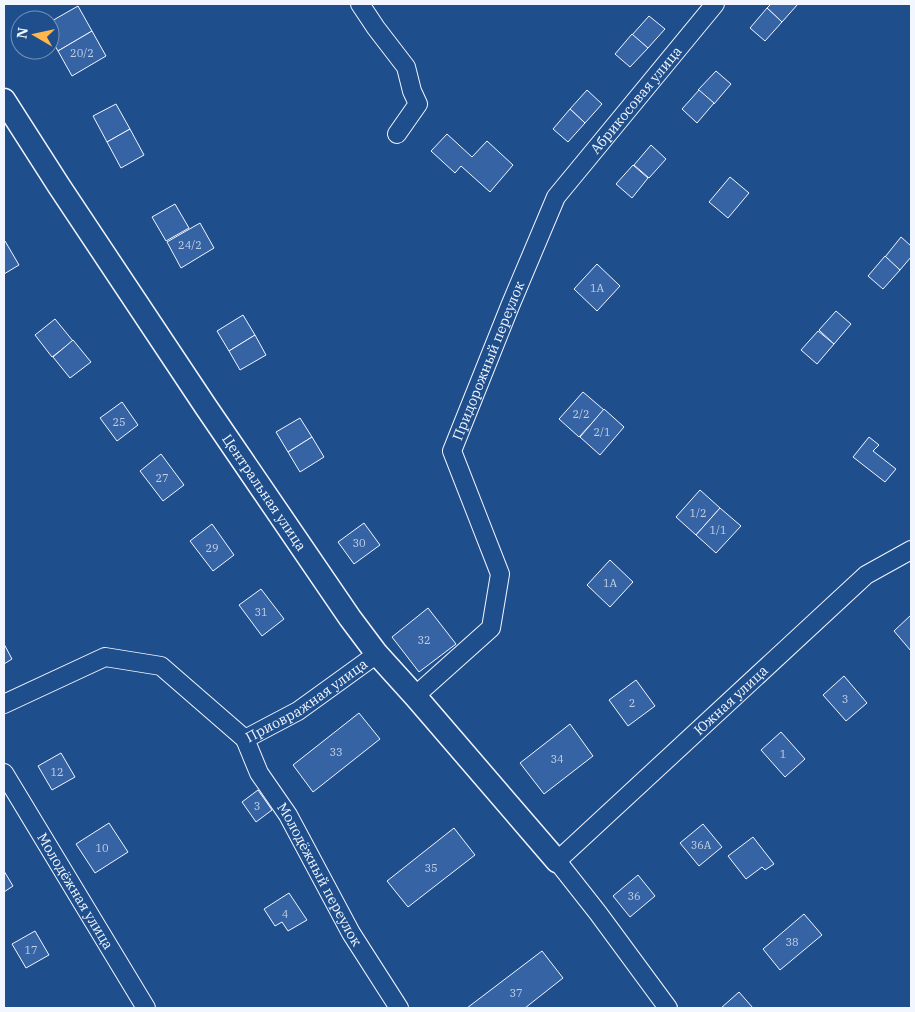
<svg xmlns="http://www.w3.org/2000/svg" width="915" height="1012" font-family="'IBM Plex Serif',serif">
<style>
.building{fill:#3563a3;stroke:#f2f6ff}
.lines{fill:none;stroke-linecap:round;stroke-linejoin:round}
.minor-casing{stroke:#f2f6ff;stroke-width:20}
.tertiary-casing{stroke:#f2f6ff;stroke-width:25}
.minor{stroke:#1f4e8c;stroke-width:18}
.tertiary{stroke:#1f4e8c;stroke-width:22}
.labels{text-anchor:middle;stroke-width:4;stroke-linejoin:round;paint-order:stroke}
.number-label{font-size:11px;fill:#c3d1e8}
.street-label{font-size:14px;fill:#f2f6ff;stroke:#1f4e8c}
</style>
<rect width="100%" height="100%" fill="#1f4e8c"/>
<g class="building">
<polygon points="771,4 798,4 782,22 767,8"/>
<polygon points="78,6 92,31 58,51 50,37 50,22"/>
<polygon points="767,8 782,22 765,41 750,28"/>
<polygon points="649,16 665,29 648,48 632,35"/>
<polygon points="92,31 106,56 72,76 58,51"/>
<polygon points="632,34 648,48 630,67 615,54"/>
<polygon points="716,71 731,84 714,104 698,90"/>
<polygon points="587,90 602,104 585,123 570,109"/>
<polygon points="699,90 714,103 697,123 682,109"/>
<polygon points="116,104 130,129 107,142 93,116"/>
<polygon points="570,109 585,123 568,142 553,129"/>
<polygon points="130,129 144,155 121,168 107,142"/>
<polygon points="447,134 472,157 487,141 513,165 490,192 461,166 455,173 431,151"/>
<polygon points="651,145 666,159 649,178 634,165"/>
<polygon points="633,165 648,178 632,198 616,184"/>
<polygon points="730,177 749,193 728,218 709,202"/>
<polygon points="175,204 189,228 166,241 152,217"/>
<polygon points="200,223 214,248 181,268 167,242"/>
<polygon points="901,237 911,246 911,257 900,270 885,257"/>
<polygon points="5,241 19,265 4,274 4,242"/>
<polygon points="885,256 900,270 883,289 868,276"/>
<polygon points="597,264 620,286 597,311 574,289"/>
<polygon points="836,311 851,324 834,344 819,330"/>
<polygon points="243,315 255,335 229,351 217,331"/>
<polygon points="55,319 73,341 52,357 35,335"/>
<polygon points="818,331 834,344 817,364 801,350"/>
<polygon points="255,335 266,355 240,370 229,351"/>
<polygon points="73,340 91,362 70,378 53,357"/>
<polygon points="583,392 604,410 579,437 559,419"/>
<polygon points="122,402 138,425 117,441 100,418"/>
<polygon points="604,409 624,427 600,455 580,437"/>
<polygon points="300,418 312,437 288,452 276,432"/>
<polygon points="312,437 324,457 300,472 288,452"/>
<polygon points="869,437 879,445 873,451 896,469 885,482 853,457"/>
<polygon points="161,454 184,485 163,501 140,471"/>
<polygon points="700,490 720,508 696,535 676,517"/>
<polygon points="720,508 741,526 716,553 696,535"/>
<polygon points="364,523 380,545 354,564 338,542"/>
<polygon points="212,524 234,555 213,571 190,541"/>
<polygon points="610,560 633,582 610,607 587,585"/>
<polygon points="261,589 284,619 262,636 239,605"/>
<polygon points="428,608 456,644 419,672 392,637"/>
<polygon points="911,615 911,651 894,631"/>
<polygon points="4,644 12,659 4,664"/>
<polygon points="844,676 867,703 846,721 823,695"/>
<polygon points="636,680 655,706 628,726 609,700"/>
<polygon points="359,713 380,739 313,792 293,765"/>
<polygon points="570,724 593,756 544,794 520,763"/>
<polygon points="781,732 805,759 785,777 761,750"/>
<polygon points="61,753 75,777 52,790 38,766"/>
<polygon points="258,790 272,810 256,822 242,802"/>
<polygon points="109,823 128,852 95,873 76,844"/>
<polygon points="703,824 722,847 699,866 680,843"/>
<polygon points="454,828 475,855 408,907 387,881"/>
<polygon points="753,837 774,864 765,870 762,867 746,879 728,856"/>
<polygon points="4,871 13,886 4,892"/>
<polygon points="638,875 655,896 630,917 613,896"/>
<polygon points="289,893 307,920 288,931 282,922 275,926 264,909"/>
<polygon points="804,914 822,935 780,970 763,949"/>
<polygon points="35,931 49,955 26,968 12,944"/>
<polygon points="542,951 563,978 525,1008 467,1008"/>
<polygon points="739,992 753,1008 721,1008"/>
</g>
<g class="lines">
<g class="minor-casing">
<g id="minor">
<polyline points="360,4 376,28 406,67 412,91 418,104 397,134"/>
<path id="s1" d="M415,696L491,628L500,574L452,451L510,306L556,197L715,4"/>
<path id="s2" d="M4,704L105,657L161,666L245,739L298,711L377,654"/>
<path id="s3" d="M245,739L259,773L288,815L351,933L399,1008"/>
<path id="s4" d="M4,773L146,1008"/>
<path id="s5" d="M668,1008L598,913L557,861L866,575L911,550"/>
</g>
</g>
<g class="tertiary-casing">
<g id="tertiary">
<path id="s6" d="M4,100L59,186L206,407L350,618L377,654L415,696L557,861"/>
</g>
</g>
<use href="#minor" class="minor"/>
<use href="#tertiary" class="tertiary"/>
</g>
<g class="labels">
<g class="number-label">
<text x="82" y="57">20/2</text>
<text x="190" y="249">24/2</text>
<text x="597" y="292">1А</text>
<text x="581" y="418">2/2</text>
<text x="119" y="426">25</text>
<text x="602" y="436">2/1</text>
<text x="162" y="482">27</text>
<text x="698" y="517">1/2</text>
<text x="718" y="534">1/1</text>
<text x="359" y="547">30</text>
<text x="212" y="552">29</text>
<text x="610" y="587">1А</text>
<text x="261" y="616">31</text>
<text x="424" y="644">32</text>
<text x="845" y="703">3</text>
<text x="632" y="707">2</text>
<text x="336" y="756">33</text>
<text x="783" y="758">1</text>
<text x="557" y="763">34</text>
<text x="57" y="776">12</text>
<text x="257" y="810">3</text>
<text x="701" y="849">36А</text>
<text x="102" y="852">10</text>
<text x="431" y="872">35</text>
<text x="634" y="900">36</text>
<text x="285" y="918">4</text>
<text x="792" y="946">38</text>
<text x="31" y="954">17</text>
<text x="516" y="997">37</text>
</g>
<g class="street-label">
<text dy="5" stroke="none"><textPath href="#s1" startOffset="689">Абрикосовая улица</textPath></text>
<text dy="5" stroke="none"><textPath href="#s1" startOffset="386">Придорожный переулок</textPath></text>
<text dy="5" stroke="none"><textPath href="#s6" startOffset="471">Центральная улица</textPath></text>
<text dy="5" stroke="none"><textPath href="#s2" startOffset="352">Приовражная улица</textPath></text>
<text dy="5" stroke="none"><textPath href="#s5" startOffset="421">Южная улица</textPath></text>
<text dy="5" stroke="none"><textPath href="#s3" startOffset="155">Молодёжный переулок</textPath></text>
<text dy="5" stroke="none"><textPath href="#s4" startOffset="138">Молодёжная улица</textPath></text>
</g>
</g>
<rect width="915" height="1012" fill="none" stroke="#f2f6ff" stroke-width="10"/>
<g transform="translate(35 35) rotate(279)"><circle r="24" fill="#1f4e8c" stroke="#7391ba"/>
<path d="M0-4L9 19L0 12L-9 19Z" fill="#ffb74d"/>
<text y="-8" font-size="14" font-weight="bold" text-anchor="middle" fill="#f2f6ff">N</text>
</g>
</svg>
